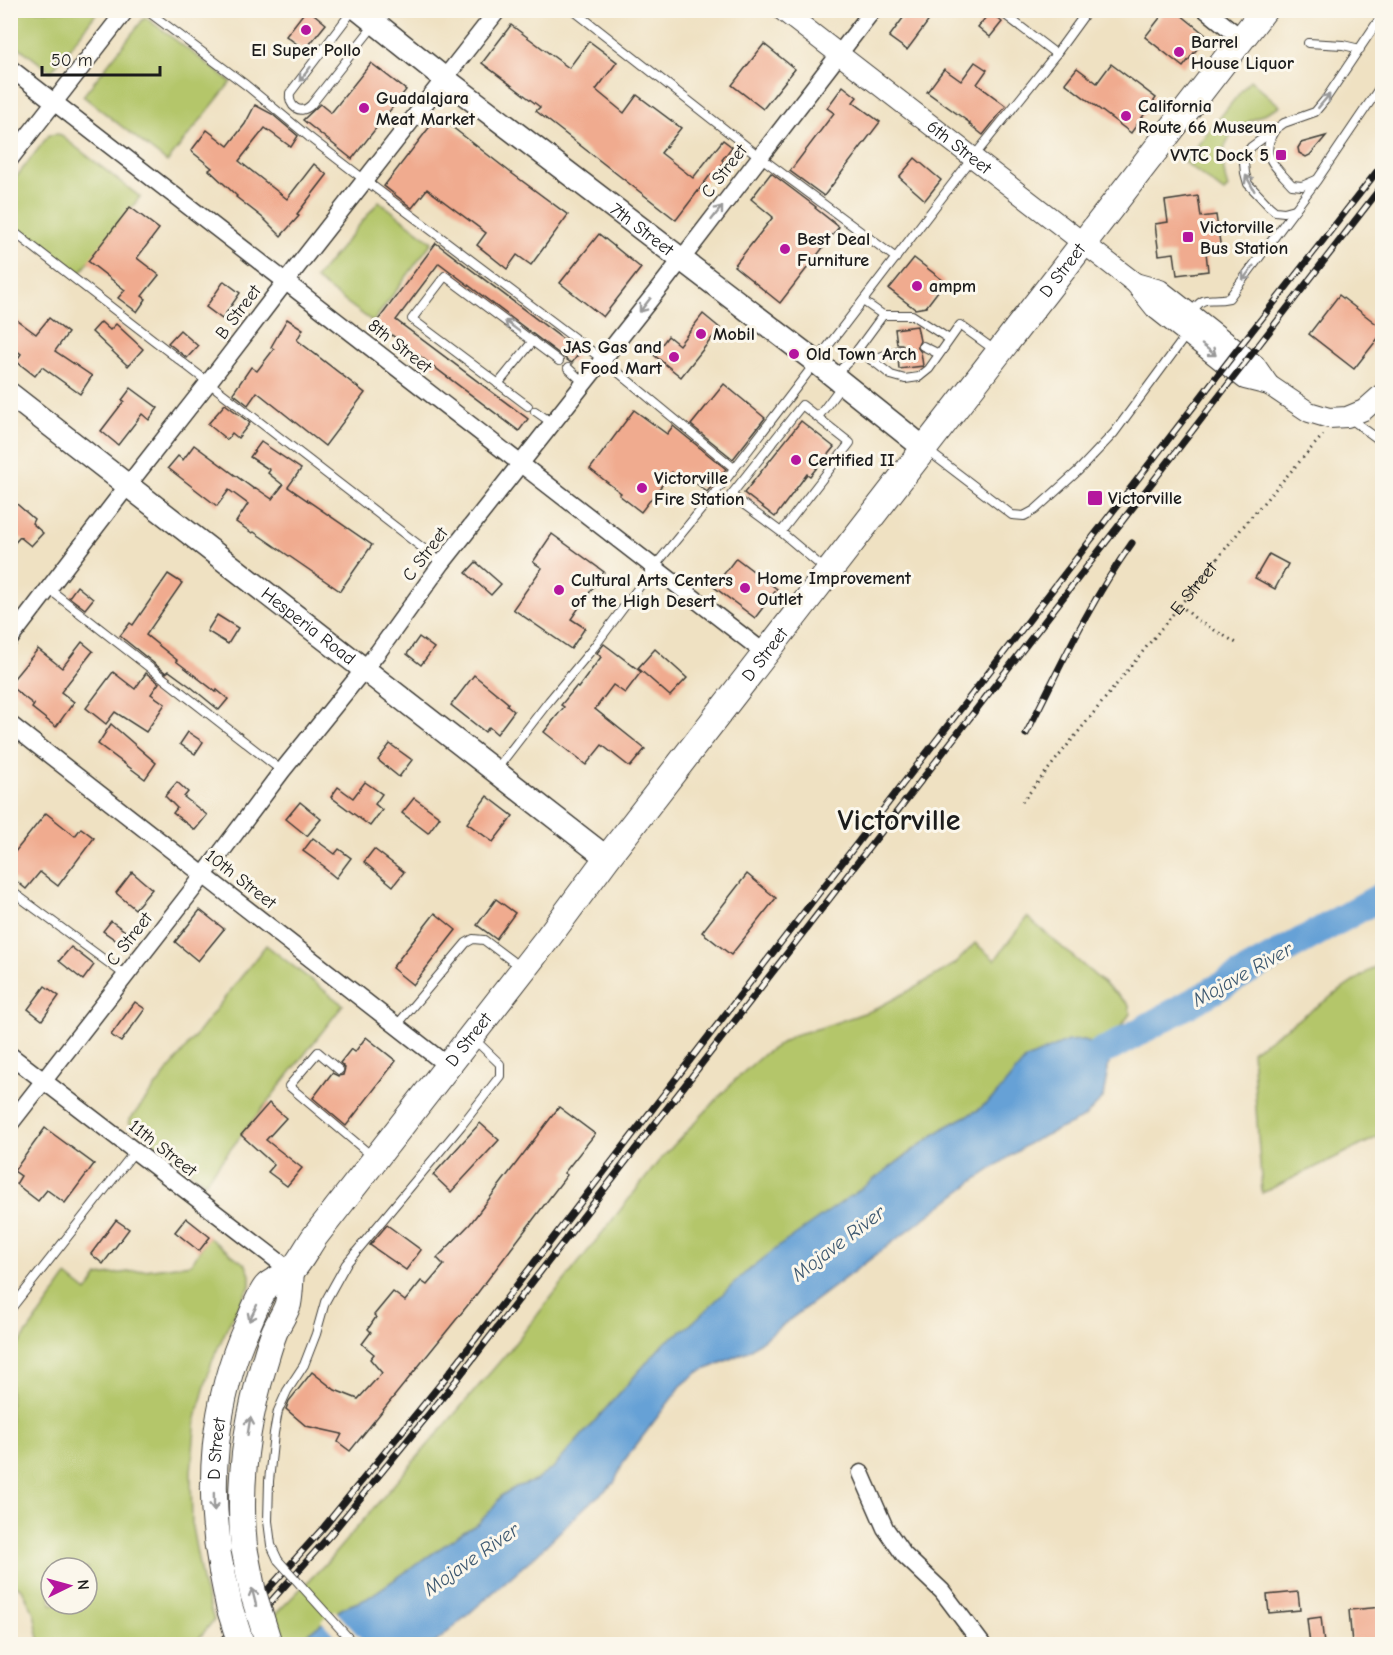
<svg xmlns="http://www.w3.org/2000/svg" width="1393" height="1655" font-family="'Comic Neue',sans-serif">
<style>
.green{fill:#b4c66a;stroke:#687143;stroke-width:1.5;fill-rule:evenodd}
.water{fill:#66a1d6;stroke:#415e79;stroke-width:1.5}
.pier{fill:#efe1c2}
.lines{fill:none;stroke-linecap:round;stroke-linejoin:round}
.river{stroke:#66a1d6;stroke-width:28}
.building{fill:#f0ab8f}
.service-casing{stroke:#3c3a35;stroke-width:10}
.minor-casing{stroke:#3c3a35;stroke-width:19}
.tertiary-casing{stroke:#3c3a35;stroke-width:22}
.secondary-casing{stroke:#3c3a35;stroke-width:25}
.primary-casing{stroke:#3c3a35;stroke-width:28}
.path{stroke:#3c3a35;stroke-width:3;stroke-dasharray:1.5 4.5;stroke-linecap:butt}
.service{stroke:#fff;stroke-width:8}
.minor{stroke:#fff;stroke-width:16}
.tertiary{stroke:#fff;stroke-width:20}
.secondary{stroke:#fff;stroke-width:22}
.primary{stroke:#fff;stroke-width:26}
.rail-casing{stroke:#1c1c1c;stroke-width:7}
.rail{stroke:#fbf7ec;stroke-width:4.5;stroke-dasharray:14;stroke-linecap:butt}
.service-bridge-casing{stroke:#3c3a35;stroke-width:10;stroke-linecap:butt}
.primary-bridge-casing{stroke:#3c3a35;stroke-width:28;stroke-linecap:butt}
.service-bridge{stroke:#fff;stroke-width:8}
.primary-bridge{stroke:#fff;stroke-width:26}
.oneway{stroke:#999}
.poi-dot{fill:#b5179e;stroke:#fbf7ec;stroke-width:2}
.labels{text-anchor:middle;stroke-width:6;stroke-linejoin:round;paint-order:stroke}
.poi-label{font-size:18px;font-weight:bold;fill:#1c1c1c;stroke:#fbf7ec;text-anchor:start}
.street-label{font-size:18px;fill:#1c1c1c;stroke:#fbf7ec}
.water-label{font-size:20px;font-style:italic;fill:#3d5870;stroke:#fbf7ec}
.town-label{font-size:30px;font-weight:bold;fill:#1c1c1c;stroke:#fbf7ec}
</style>
<rect width="100%" height="100%" fill="#fbf7ec"/>
<filter id="ink" filterUnits="userSpaceOnUse"><feTurbulence type="fractalNoise" baseFrequency=".0167" numOctaves="2"/><feDisplacementMap in="SourceGraphic" scale="12" xChannelSelector="R" yChannelSelector="G"/><feConvolveMatrix kernelMatrix="1 2 1 2 8 2 1 2 1" color-interpolation-filters="sRGB"/></filter>
<filter id="wash" filterUnits="userSpaceOnUse"><feTurbulence type="fractalNoise" baseFrequency=".008" numOctaves="4" result="noise"/><feDisplacementMap in="SourceGraphic" scale="24" xChannelSelector="R" yChannelSelector="G"/><feGaussianBlur stdDeviation="1.35" result="paint"/><feColorMatrix in="noise" values="0 0 0 0 0 0 0 0 0 0 0 0 0 0 0 0 0 1.4 0 .05"/><feComposite in="paint" operator="in"/></filter>
<g filter="url(#wash)">
<rect width="100%" height="100%" fill="#efe1c2"/>
<g class="green">
<polygon points="10,11 11,10 98,11 51,72 11,41"/>
<polygon points="145,17 231,82 167,162 83,96"/>
<path d="M1250,80L1280,106C1238,127 1211,135 1228,188L1224,192L1184,162Z"/>
<polygon points="59,134 140,197 77,277 11,225 10,185 49,135"/>
<polygon points="379,201 432,242 373,322 315,279"/>
<polygon points="1027,917 1129,1005 1130,1014 1102,1051 1085,1040 1068,1041 1048,1051 1010,1080 995,1096 978,1110 944,1128 911,1151 707,1310 689,1326 664,1343 554,1467 535,1481 516,1487 502,1495 491,1510 479,1523 464,1532 366,1599 343,1608 294,1644 246,1644 328,1561 508,1352 659,1161 736,1079 765,1053 794,1035 820,1028 873,1010 916,987 955,964 975,943 995,960"/>
<polygon points="266,945 343,1005 205,1182 128,1122"/>
<polygon points="1382,962 1382,1135 1262,1193 1252,1051"/>
<path d="M208,1237L246,1265L250,1275V1286L228,1326L212,1361L196,1418L191,1472L192,1527L203,1586L214,1620L194,1644H40L34,1613L22,1589L11,1582L10,1357L67,1276L87,1292L98,1276L191,1264ZM51,1568H87V1604H51Z"/>
</g>
<polygon class="water" points="1085,1040 1102,1051 1109,1063 1103,1098 1084,1118 1031,1142 974,1181 748,1351 712,1367 698,1372 681,1386 624,1461 614,1483 585,1507 537,1554 434,1644 294,1644 343,1608 366,1599 464,1532 479,1523 491,1510 502,1495 516,1487 535,1481 554,1467 664,1343 689,1326 745,1273 782,1244 862,1188 944,1128 978,1110 995,1096 1026,1059 1068,1041"/>
<polygon class="pier" points="335,1610 366,1644 343,1644 321,1621"/>
<g class="lines">
<polyline class="river" points="1072,1076 1102,1051 1112,1047 1382,896"/>
</g>
<g id="blocks">
<g class="building">
<polygon points="306,10 309,10 326,24 305,50 286,36"/>
<polygon points="909,10 926,10 933,15 907,50 889,37"/>
<polygon points="1166,10 1175,10 1207,36 1183,67 1145,37"/>
<polygon points="990,12 1002,22 990,37 978,27"/>
<polygon points="511,25 569,68 589,41 617,62 596,90 624,113 637,95 681,128 661,153 693,178 723,140 732,147 722,160 724,162 713,175 711,174 676,220 536,111 540,107 482,63"/>
<polygon points="764,44 795,69 763,109 732,85"/>
<polygon points="975,62 987,70 977,84 1006,106 983,135 969,124 970,123 927,92 944,69 961,81"/>
<polygon points="371,63 406,90 352,159 303,120 320,104 331,113"/>
<polygon points="1111,64 1156,98 1131,133 1065,83 1077,68 1097,83"/>
<polygon points="843,86 857,97 853,102 880,122 824,196 790,171 834,113 827,108"/>
<polygon points="255,105 272,114 298,136 291,147 265,128 239,161 287,199 314,164 327,175 297,214 299,216 281,236 263,218 236,197 237,196 209,170 212,168 191,151 207,130 228,146 245,124"/>
<polygon points="438,116 510,172 568,215 531,265 517,255 507,269 477,245 486,233 427,189 412,208 384,186"/>
<polygon points="1326,136 1310,155 1306,157 1299,153 1298,148 1301,143"/>
<polygon points="915,158 941,180 925,200 899,177"/>
<polygon points="771,173 816,207 815,208 839,227 780,303 734,266 773,217 751,199"/>
<polygon points="1198,196 1201,217 1216,215 1221,250 1206,252 1208,271 1177,275 1174,253 1159,255 1155,224 1168,222 1165,201"/>
<polygon points="130,207 159,229 137,258 159,275 142,296 146,299 137,312 118,298 125,290 88,261"/>
<polygon points="599,234 641,268 603,317 560,283"/>
<polygon points="436,243 580,352 572,363 570,362 439,263 396,320 528,419 519,431 376,323"/>
<polygon points="914,258 945,282 926,307 915,309 889,289"/>
<polygon points="224,281 240,293 222,319 206,307"/>
<polygon points="1339,295 1383,329 1383,332 1354,369 1309,334"/>
<polygon points="703,314 720,328 681,377 654,355 668,336 679,345"/>
<polygon points="10,315 36,334 49,318 68,333 55,351 92,376 80,394 42,367 35,376 16,361 21,354 10,345"/>
<polygon points="287,319 303,329 297,340 365,393 325,446 257,392 248,405 233,393 251,367 257,371 274,349 271,347"/>
<polygon points="101,322 110,330 116,324 143,349 128,366 92,332"/>
<polygon points="917,326 920,341 917,347 921,352 923,366 899,369 898,357 904,355 906,348 902,344 897,344 895,329"/>
<polygon points="180,330 198,346 187,358 168,343"/>
<polygon points="724,384 765,418 733,459 691,425"/>
<polygon points="131,388 158,408 149,420 142,414 118,445 101,431 124,401 122,400"/>
<polygon points="225,404 250,423 238,438 232,433 227,440 208,424"/>
<polygon points="634,410 667,434 673,426 726,469 707,492 689,478 685,483 672,472 641,512 619,495 621,493 590,469"/>
<polygon points="801,421 834,447 810,476 807,474 775,517 744,493"/>
<polygon points="261,442 301,469 288,487 372,545 340,591 254,532 252,533 236,522 248,504 229,490 217,506 168,468 178,456 183,460 194,445 254,489 256,488 272,499 283,485 268,473 270,470 250,457"/>
<polygon points="10,498 34,519 32,523 43,533 31,546 20,537 10,548"/>
<polygon points="552,534 604,572 571,619 585,628 571,649 513,609 542,568 533,562"/>
<polygon points="1269,554 1288,564 1275,589 1255,578"/>
<polygon points="736,558 777,589 755,618 714,587"/>
<polygon points="476,562 501,584 491,595 466,573"/>
<polygon points="168,574 182,583 146,635 177,660 176,661 216,692 217,690 228,699 219,710 191,687 169,671 166,673 120,636 130,623 133,625"/>
<polygon points="77,586 93,599 85,609 69,597"/>
<polygon points="217,615 238,628 228,644 207,631"/>
<polygon points="419,637 434,648 421,665 407,654"/>
<polygon points="82,642 93,651 61,692 74,702 56,727 32,708 34,705 10,686 10,683 38,649 62,668"/>
<polygon points="604,644 641,672 625,693 613,685 595,709 645,749 630,767 602,745 586,765 544,732 564,707 561,705 576,687 578,688 601,657 597,653"/>
<polygon points="655,649 687,678 670,696 638,668"/>
<polygon points="113,672 135,689 146,673 159,683 151,694 165,704 146,732 115,712 106,724 86,708"/>
<polygon points="474,675 508,703 507,705 514,711 497,734 489,727 485,732 451,705"/>
<polygon points="111,724 156,763 145,779 98,744"/>
<polygon points="188,732 203,742 195,754 180,744"/>
<polygon points="390,744 412,760 399,777 378,760"/>
<polygon points="177,782 188,792 184,797 207,815 195,830 173,813 177,808 165,796"/>
<polygon points="365,782 382,794 375,804 382,810 370,826 331,797 338,787 353,798"/>
<polygon points="487,796 513,816 493,842 467,823"/>
<polygon points="414,798 440,817 428,833 402,813"/>
<polygon points="300,802 321,819 307,836 286,819"/>
<polygon points="46,813 75,836 81,828 94,838 58,886 40,872 26,889 10,876 10,858"/>
<polygon points="313,838 335,854 339,849 351,858 336,878 324,868 325,867 303,851"/>
<polygon points="374,849 404,872 393,886 364,862"/>
<polygon points="132,872 152,889 135,909 116,893"/>
<polygon points="747,874 776,898 731,955 702,932"/>
<polygon points="496,899 515,913 496,939 477,925"/>
<polygon points="200,910 224,929 198,961 175,942"/>
<polygon points="435,913 456,930 413,985 392,968"/>
<polygon points="111,921 125,931 117,941 103,931"/>
<polygon points="71,947 94,965 83,980 59,961"/>
<polygon points="45,986 59,996 42,1020 28,1009"/>
<polygon points="135,1002 145,1009 121,1042 111,1035"/>
<polygon points="366,1037 396,1061 346,1126 313,1098 332,1073 338,1076 343,1075 345,1068 340,1063 351,1049 355,1052"/>
<polygon points="269,1103 286,1118 266,1140 302,1168 287,1186 268,1172 274,1165 241,1135"/>
<polygon points="559,1107 595,1134 564,1173 567,1175 476,1295 350,1451 338,1442 342,1434 306,1426 286,1409 289,1401 312,1372 335,1390 358,1399 382,1373 370,1359 374,1354 362,1344 371,1332 368,1329 376,1317 374,1315 393,1292 405,1301 421,1281 427,1285 444,1265 437,1258 470,1224"/>
<polygon points="480,1123 499,1140 451,1192 433,1175"/>
<polygon points="45,1128 94,1164 65,1203 47,1190 38,1201 16,1184 21,1176 14,1171"/>
<polygon points="186,1218 210,1237 199,1251 175,1232"/>
<polygon points="116,1220 129,1229 103,1264 91,1254"/>
<polygon points="387,1225 421,1250 406,1270 370,1245"/>
<polygon points="1298,1592 1300,1610 1269,1613 1267,1595"/>
<polygon points="1383,1607 1383,1644 1352,1644 1349,1610"/>
<polygon points="1321,1617 1324,1644 1310,1644 1307,1619"/>
</g>
</g>
</g>
<g filter="url(#ink)">
<use href="#blocks" fill-opacity="0" stroke="#3c3a35" stroke-width="1.5"/>
<g class="lines">
<g class="service-casing">
<g id="service">
<polyline points="146,10 246,85 309,137 366,181 602,359 734,468"/>
<path d="M353,10L290,93C288,106 300,116 311,105L375,24"/>
<polyline points="573,10 760,157 896,258"/>
<polyline points="999,10 1056,54"/>
<polyline points="1308,43 1343,45 1360,49"/>
<path d="M1274,131C1259,157 1276,167 1292,185L1302,186L1316,180"/>
<polyline points="1295,209 1284,212 1275,211 1269,206 1252,188 1248,184 1245,173 1244,163 1246,154 1251,147 1284,123 1315,112 1325,100 1382,15"/>
<polyline points="10,229 442,563"/>
<polyline points="863,301 883,315 912,315 949,339"/>
<path d="M1190,314C1206,292 1207,303 1229,298L1317,180L1382,84"/>
<polyline points="923,346 939,354"/>
<polyline points="858,349 883,315"/>
<polyline points="871,360 900,350"/>
<polyline points="568,368 584,383"/>
<polyline points="834,376 851,359 858,349 891,375 905,379 919,377 929,369 960,325 996,351"/>
<polyline points="498,384 533,341"/>
<polyline points="528,406 412,319 445,276 559,361"/>
<polyline points="535,411 552,423"/>
<polyline points="818,417 843,384"/>
<polyline points="1348,417 1382,442"/>
<polyline points="927,450 1012,515 1024,516 1035,510 1078,471 1114,433 1187,334"/>
<polyline points="781,532 850,443 802,405 731,495 781,532 826,570"/>
<polyline points="49,589 282,771"/>
<polyline points="495,771 549,701 594,647 654,567 727,478 963,170 1056,54 1088,10"/>
<polyline points="10,890 125,975"/>
<polyline points="397,1025 466,943 473,939 484,940 520,967"/>
<polyline points="339,1070 318,1052 289,1086 373,1157"/>
<polyline points="10,1310 135,1151"/>
<polyline points="278,1560 271,1545 268,1521 269,1481 274,1433 278,1411 287,1391 304,1365 316,1334 325,1302 346,1264 461,1126 500,1076 500,1064 474,1039"/>
</g>
</g>
<g class="minor-casing">
<g id="minor">
<polyline points="1206,10 1242,39"/>
<polyline points="10,68 766,654"/>
<polyline points="10,159 126,10"/>
<polyline points="10,639 128,485 208,383 286,281 498,10"/>
<polyline points="10,724 448,1066"/>
<polyline points="10,1055 291,1271"/>
<polyline points="10,1124 204,875 282,771 378,652 442,563 664,282 873,10"/>
<polyline points="861,1473 885,1528 904,1555 942,1591 982,1644"/>
</g>
</g>
<g class="tertiary-casing">
<g id="tertiary">
<path id="s2" d="M782,10L1135,283L1155,308L1245,379L1269,385"/>
<polyline points="1135,283 1160,290 1255,365 1269,385 1309,412 1329,418 1347,417 1364,410 1382,394"/>
</g>
</g>
<g class="secondary-casing">
<g id="secondary">
<path id="s3" d="M359,10L445,79L816,362L925,449"/>
<path id="s4" d="M10,394L607,858"/>
</g>
</g>
<g class="primary-casing">
<g id="primary">
<path d="M244,1547C238,1486 246,1423 264,1364C267,1354 270,1343 274,1333C278,1323 285,1314 288,1304C290,1294 290,1282 291,1271"/>
<path id="s5" d="M222,1571C206,1488 213,1401 248,1324C253,1313 259,1296 266,1287C272,1280 283,1278 290,1272C298,1266 309,1244 316,1235L547,939L607,858L1264,10"/>
</g>
</g>
<g class="path">
<polyline points="1180,605 1196,619 1238,644"/>
<path id="s1" d="M1022,802L1250,518L1323,435"/>
</g>
<use href="#service" class="service"/>
<use href="#minor" class="minor"/>
<use href="#tertiary" class="tertiary"/>
<use href="#secondary" class="secondary"/>
<use href="#primary" class="primary"/>
<g class="rail-casing">
<g id="rail">
<path d="M1026,734C1059,669 1089,603 1132,543"/>
<polyline points="219,1644 324,1527 443,1381 1237,350 1382,165"/>
<polyline points="233,1644 331,1534 451,1387 1382,186"/>
</g>
</g>
<use href="#rail" class="rail"/>
<g class="service-bridge-casing">
<polyline id="service-bridge" points="278,1560 354,1644"/>
</g>
<g class="primary-bridge-casing">
<g id="primary-bridge">
<polyline points="244,1547 253,1593 269,1644"/>
<polyline points="222,1571 229,1606 241,1644"/>
</g>
</g>
<use href="#service-bridge" class="service-bridge"/>
<use href="#primary-bridge" class="primary-bridge"/>
</g>
<defs><path id="oneway-shaft" d="M-6 0H5M1.5-3L5.5 0L1.5 3" fill="none" stroke-width="1.6" stroke-linecap="round" stroke-linejoin="round" transform="scale(1.5)"/></defs>
<g class="oneway">
<use href="#oneway-shaft" transform="translate(305 74) rotate(128)"/>
<use href="#oneway-shaft" transform="translate(1324 101) rotate(-50)"/>
<use href="#oneway-shaft" transform="translate(1250 183) rotate(-119)"/>
<use href="#oneway-shaft" transform="translate(717 213) rotate(-52)"/>
<use href="#oneway-shaft" transform="translate(1248 273) rotate(127)"/>
<use href="#oneway-shaft" transform="translate(645 305) rotate(128)"/>
<use href="#oneway-shaft" transform="translate(512 326) rotate(-143)"/>
<use href="#oneway-shaft" transform="translate(1209 350) rotate(38)"/>
<use href="#oneway-shaft" transform="translate(253 1313) rotate(116)"/>
<use href="#oneway-shaft" transform="translate(249 1426) rotate(-81)"/>
<use href="#oneway-shaft" transform="translate(214 1502) rotate(89)"/>
<use href="#oneway-shaft" transform="translate(254 1597) rotate(-104)"/>
</g>
</g>
<g class="poi-dot">
<circle cx="306" cy="30" r="6"/>
<circle cx="1179" cy="52" r="6"/>
<circle cx="364" cy="108" r="6"/>
<circle cx="1126" cy="116" r="6"/>
<rect x="1275" y="149" width="12" height="12" rx="3"/>
<rect x="1182" y="231" width="12" height="12" rx="3"/>
<circle cx="785" cy="249" r="6"/>
<circle cx="917" cy="286" r="6"/>
<circle cx="701" cy="334" r="6"/>
<circle cx="794" cy="354" r="6"/>
<circle cx="674" cy="357" r="6"/>
<circle cx="796" cy="460" r="6"/>
<circle cx="642" cy="488" r="6"/>
<rect x="1087" y="490" width="16" height="16" rx="3"/>
<circle cx="745" cy="588" r="6"/>
<circle cx="559" cy="590" r="6"/>
</g>
<g class="labels">
<g class="poi-label">
<text x="1191" y="48">Barrel<tspan x="1191" dy="21">House Liquor</tspan></text>
<text x="306" y="56" text-anchor="middle">El Super Pollo</text>
<text x="376" y="104">Guadalajara<tspan x="376" dy="21">Meat Market</tspan></text>
<text x="1138" y="112">California<tspan x="1138" dy="21">Route 66 Museum</tspan></text>
<text x="1269" y="161" text-anchor="end">VVTC Dock 5</text>
<text x="1200" y="233">Victorville<tspan x="1200" dy="21">Bus Station</tspan></text>
<text x="797" y="245">Best Deal<tspan x="797" dy="21">Furniture</tspan></text>
<text x="929" y="292">ampm</text>
<text x="713" y="340">Mobil</text>
<text x="662" y="353" text-anchor="end">JAS Gas and<tspan x="662" dy="21">Food Mart</tspan></text>
<text x="806" y="360">Old Town Arch</text>
<text x="808" y="466">Certified II</text>
<text x="654" y="484">Victorville<tspan x="654" dy="21">Fire Station</tspan></text>
<text x="1108" y="504">Victorville</text>
<text x="757" y="584">Home Improvement<tspan x="757" dy="21">Outlet</tspan></text>
<text x="571" y="586">Cultural Arts Centers<tspan x="571" dy="21">of the High Desert</tspan></text>
</g>
<g class="street-label">
<text dy="6" stroke="none"><textPath href="#s2" startOffset="224">6th Street</textPath></text>
<text transform="translate(724 171) rotate(-52)" y="6">C Street</text>
<text dy="6" stroke="none"><textPath href="#s3" startOffset="358">7th Street</textPath></text>
<text dy="6" stroke="none"><textPath href="#s5" startOffset="1587">D Street</textPath></text>
<text transform="translate(238 312) rotate(-53)" y="6">B Street</text>
<text transform="translate(400 346) rotate(38)" y="6">8th Street</text>
<text transform="translate(425 554) rotate(-53)" y="6">C Street</text>
<text dy="6" stroke="none"><textPath href="#s1" startOffset="274">E Street</textPath></text>
<text dy="6" stroke="none"><textPath href="#s4" startOffset="378">Hesperia Road</textPath></text>
<text dy="6" stroke="none"><textPath href="#s5" startOffset="1101">D Street</textPath></text>
<text transform="translate(241 879) rotate(38)" y="6">10th Street</text>
<text transform="translate(129 939) rotate(-52)" y="6">C Street</text>
<text dy="6" stroke="none"><textPath href="#s5" startOffset="615">D Street</textPath></text>
<text transform="translate(163 1148) rotate(38)" y="6">11th Street</text>
<text dy="6" stroke="none"><textPath href="#s5" startOffset="123">D Street</textPath></text>
</g>
<g class="water-label">
<text transform="translate(1242 974) rotate(-29)" y="7">Mojave River</text>
<text transform="translate(838 1243) rotate(-37)" y="7">Mojave River</text>
<text transform="translate(471 1559) rotate(-35)" y="7">Mojave River</text>
</g>
<g class="town-label">
<text x="899" y="830">Victorville</text>
</g>
</g>
<rect width="1393" height="1655" fill="none" stroke="#fbf7ec" stroke-width="36"/>
<g transform="translate(69 1586) rotate(85)"><circle r="28" fill="#fbf7ec" stroke="#a29f99" stroke-width="1.5"/>
<path d="M0-4.5L10 22L0 15L-10 22Z" fill="#b5179e"/>
<text y="-9" font-size="16" font-weight="bold" text-anchor="middle" fill="#1c1c1c">N</text>
</g>
<path d="M42 66v9h118v-9" fill="none" stroke="#1c1c1c" stroke-width="3"/>
<text x="51" y="66" font-size="18" fill="#1c1c1c" stroke="#fbf7ec" stroke-width="4.5" paint-order="stroke">50 m</text>
</svg>
